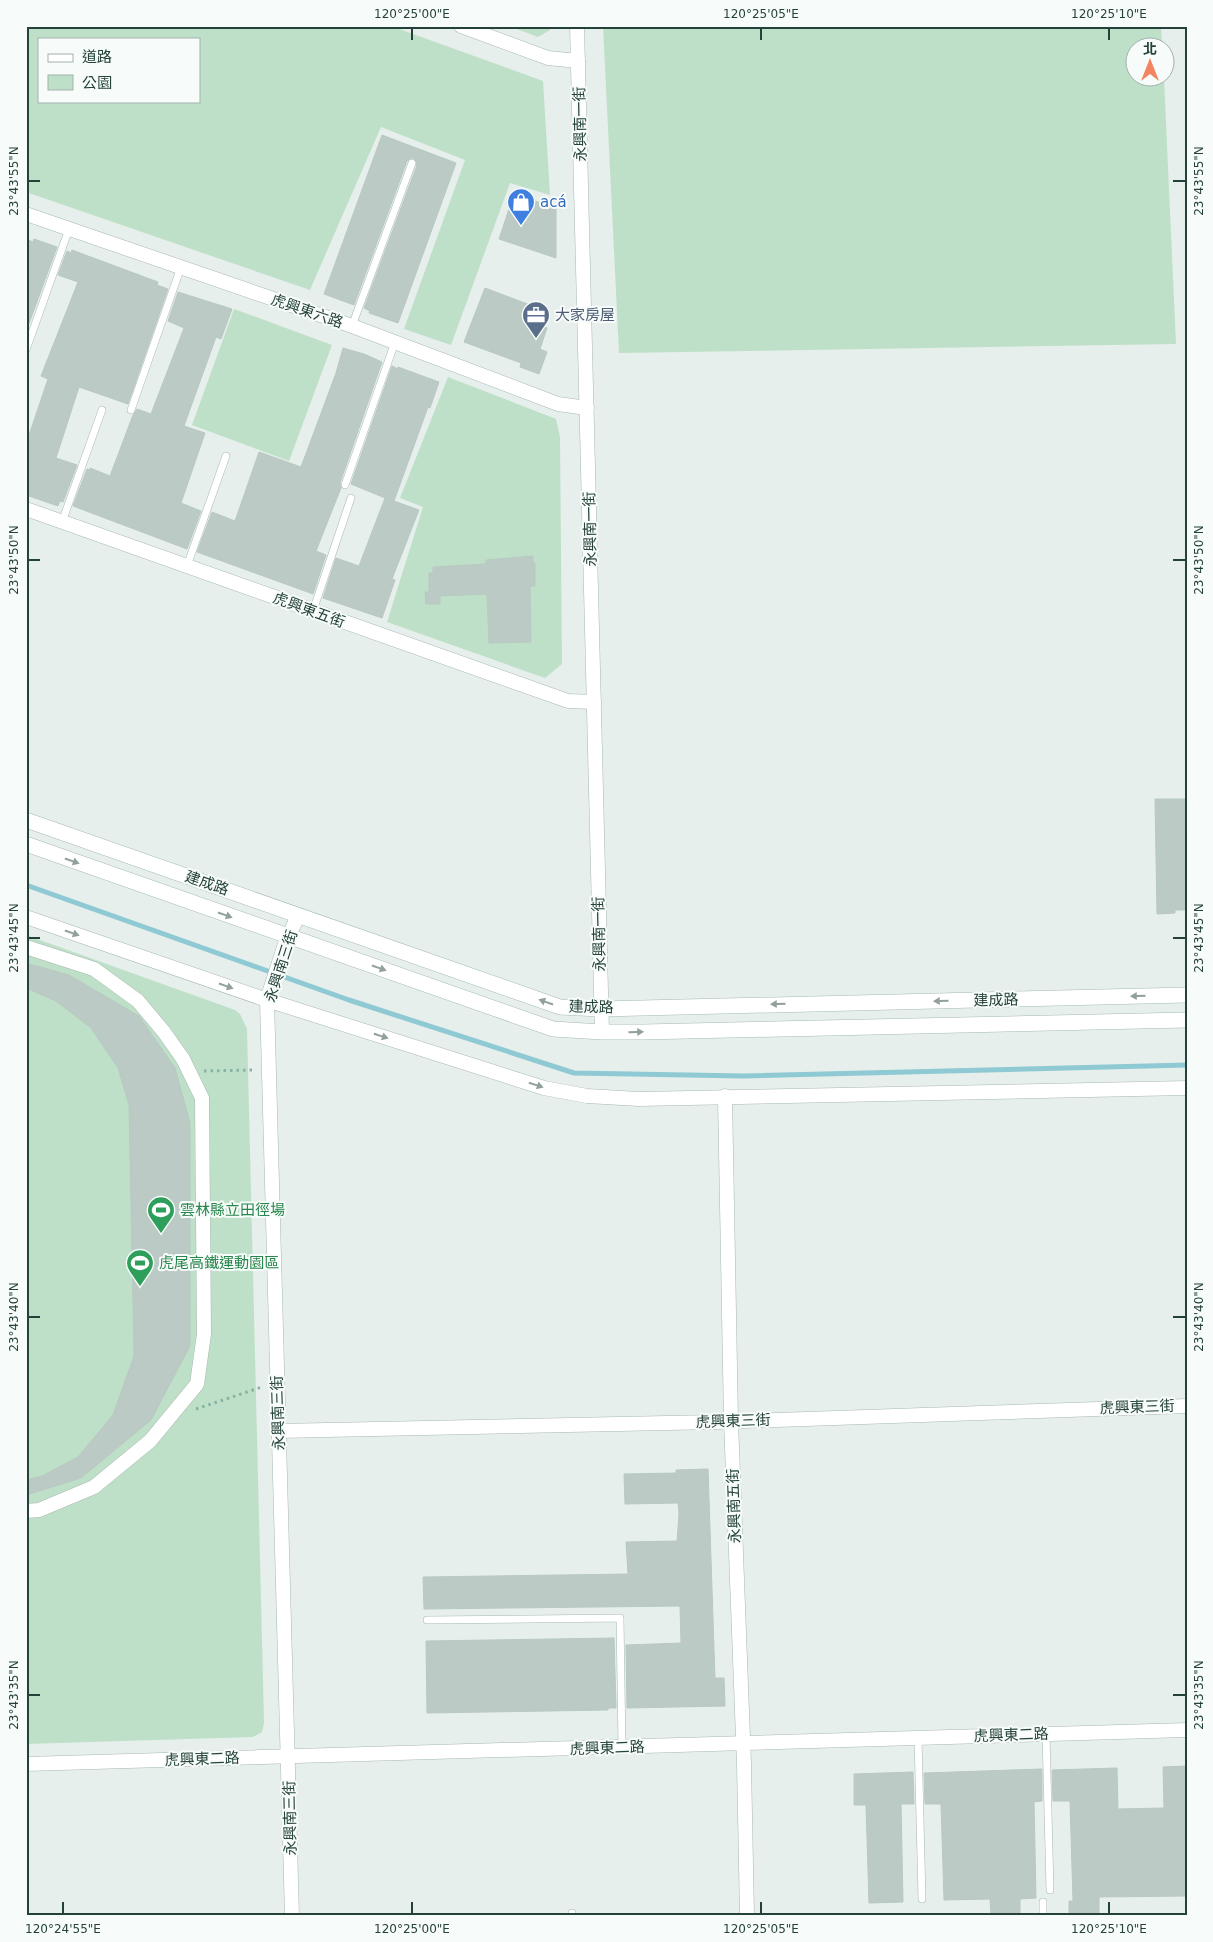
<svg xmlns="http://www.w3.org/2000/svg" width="1213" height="1942" font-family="'DejaVu Sans','Noto Sans TC',sans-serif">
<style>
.green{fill:#bfe0c8;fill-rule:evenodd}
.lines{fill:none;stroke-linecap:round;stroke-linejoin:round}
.stream{stroke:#8ec9d4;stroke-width:5}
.building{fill:#bbcac4;stroke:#b8c9c2}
.lane-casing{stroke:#a8b8b2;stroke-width:8}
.street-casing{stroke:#a8b8b2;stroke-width:15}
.secondary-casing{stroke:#a4bbb3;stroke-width:16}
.path{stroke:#86b3a5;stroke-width:3;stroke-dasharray:2.5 4;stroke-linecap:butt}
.lane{stroke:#fff;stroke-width:7}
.street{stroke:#fff;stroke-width:14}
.secondary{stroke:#fff;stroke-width:15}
.oneway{fill:#92a09c}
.ticks{fill:none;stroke:#24423a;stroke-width:2}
.labels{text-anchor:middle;stroke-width:4;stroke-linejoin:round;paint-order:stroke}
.street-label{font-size:15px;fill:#24423a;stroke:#f7fbf9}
.shop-label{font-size:15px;fill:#366cbe;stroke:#f7fbf9;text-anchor:start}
.service-label{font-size:15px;fill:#4e5e75;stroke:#f7fbf9;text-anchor:start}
.leisure-label{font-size:15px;fill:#27864d;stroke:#f7fbf9;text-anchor:start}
.neatline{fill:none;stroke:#24423a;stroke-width:2}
.ticks-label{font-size:12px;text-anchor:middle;fill:#24423a}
</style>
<rect width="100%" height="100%" fill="#e6efeb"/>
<g class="green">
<path d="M26,26H391L543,81L550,195L510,183L451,345L404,329L465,160L381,127L310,290L26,192ZM39,39H199V101H39Z"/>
<polygon points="509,26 550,26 550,30 538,37"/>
<polygon points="603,26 1161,26 1162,47 1136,48 1136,78 1164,78 1176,344 619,353"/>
<polygon points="234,309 332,345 289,461 192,425"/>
<polygon points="448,377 556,419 560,437 562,664 545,678 387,622 423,507 400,498"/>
<polygon points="26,935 235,1010 240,1014 247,1029 264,1723 262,1732 253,1737 26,1744"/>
</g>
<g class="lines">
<polyline class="stream" points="26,885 349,1000 574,1073 743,1076 1187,1065"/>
</g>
<g class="building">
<polygon points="382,135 456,163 398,323 369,313 370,311 364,308 417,165 414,158 411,158 407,161 354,305 324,294"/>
<polygon points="514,194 556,208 556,258 499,239"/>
<polygon points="26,239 33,242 34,239 57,247 27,329"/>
<polygon points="72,250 158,282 157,285 168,289 128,404 79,387 56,458 77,465 63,502 60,501 58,506 26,495 26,444 48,379 41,376 78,282 58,275 67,251 71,253"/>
<polygon points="485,288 538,308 532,323 547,328 540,349 547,352 539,374 520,367 521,363 464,342"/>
<polygon points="178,292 232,309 221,339 216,337 184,426 205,433 181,503 201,511 187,549 73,506 87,469 90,470 90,468 110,476 133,415 137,409 151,414 184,328 168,321"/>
<polygon points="343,348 364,354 382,362 340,483 341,488 316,551 326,555 313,594 197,552 212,512 235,521 259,452 301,467 336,373"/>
<polygon points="392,366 398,369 398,367 439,382 430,408 428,407 394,501 419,510 392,579 395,580 382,618 323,598 336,558 359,566 385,498 351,484"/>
<polygon points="533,556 533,563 535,563 535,586 530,586 531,642 489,643 487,594 440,596 440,604 426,604 425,592 429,592 429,573 433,573 433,567 486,564 486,560"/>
<polygon points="1155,799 1185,799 1187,910 1175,910 1175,913 1157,914"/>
<polygon points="26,963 69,975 139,1016 175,1068 190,1123 190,1346 151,1420 81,1478 26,1495 26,1480 42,1476 78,1457 113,1415 134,1356 129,1105 118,1068 91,1028 56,1001 26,988"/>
<polygon points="708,1469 715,1678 724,1678 725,1706 627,1708 626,1645 681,1643 680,1606 424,1609 423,1577 628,1574 626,1542 677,1541 679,1514 678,1503 625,1504 624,1474 676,1473 676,1470"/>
<polygon points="614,1638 616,1708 608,1708 608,1710 427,1713 426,1641"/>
<polygon points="1187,1766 1187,1896 1099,1897 1099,1916 1069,1916 1069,1901 1073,1901 1070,1801 1053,1801 1052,1770 1117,1768 1118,1809 1164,1808 1163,1767"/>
<polygon points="1042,1769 1042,1801 1034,1802 1036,1898 1020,1899 1020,1916 991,1916 990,1899 944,1900 941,1804 925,1804 924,1773"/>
<polygon points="913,1772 914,1804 901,1804 903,1902 869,1903 866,1805 854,1805 854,1774"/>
</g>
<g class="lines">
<g class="lane-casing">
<g id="lane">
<polyline points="352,326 412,163"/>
<polyline points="26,350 69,229"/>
<polyline points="131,410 181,267"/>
<polyline points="345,485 395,342"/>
<polyline points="62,522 102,410"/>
<polyline points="187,566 226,456"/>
<polyline points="313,611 351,498"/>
<polyline points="427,1620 620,1618 622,1747"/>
<polyline points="1046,1734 1050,1890"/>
<polyline points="918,1738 922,1899"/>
<polyline points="1043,1902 1043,1916"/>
<polyline points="572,1913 572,1916"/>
</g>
</g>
<g class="street-casing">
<g id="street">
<polyline points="461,26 548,58 578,61"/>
<polyline points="577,26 602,1032"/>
<polyline points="26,214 352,326 558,404 587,408"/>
<polyline points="26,509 568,701 594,702"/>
<polyline points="26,917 267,1000 544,1088 587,1096 639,1099 1187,1088"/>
<polyline points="26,947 94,969 138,1001 164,1032 183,1059 202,1098 204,1334 197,1384 150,1441 94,1487 39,1510 26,1511"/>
<polyline points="725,1096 731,1421 744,1764 747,1916"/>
<polyline points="278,1431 716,1422 1187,1406"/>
<polyline points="26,1764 1187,1730"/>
<polyline points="292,1916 267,1000 285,944 298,916"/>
</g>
</g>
<g class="secondary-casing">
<g id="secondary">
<polyline points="26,820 560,1007 601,1009 1187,995"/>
<polyline points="26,844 553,1029 602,1032 643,1032 1187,1020"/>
</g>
</g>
<g class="path">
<polyline points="204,1071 253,1070"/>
<polyline points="196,1409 262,1387"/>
</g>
<use href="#lane" class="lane"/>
<use href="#street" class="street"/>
<use href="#secondary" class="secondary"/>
</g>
<defs><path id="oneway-solid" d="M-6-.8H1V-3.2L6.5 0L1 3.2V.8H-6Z" transform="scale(1.25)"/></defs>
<g class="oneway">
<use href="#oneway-solid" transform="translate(72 861) rotate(19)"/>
<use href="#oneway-solid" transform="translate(225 915) rotate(19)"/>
<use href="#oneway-solid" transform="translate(72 933) rotate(19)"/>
<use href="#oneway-solid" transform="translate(379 968) rotate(19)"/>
<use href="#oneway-solid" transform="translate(226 986) rotate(19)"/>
<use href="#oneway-solid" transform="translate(1138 996) rotate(179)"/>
<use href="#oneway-solid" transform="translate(941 1001) rotate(179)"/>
<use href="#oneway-solid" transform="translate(546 1002) rotate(-161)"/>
<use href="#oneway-solid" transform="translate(778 1004) rotate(179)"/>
<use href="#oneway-solid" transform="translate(636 1032) rotate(-1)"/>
<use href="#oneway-solid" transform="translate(381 1036) rotate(18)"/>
<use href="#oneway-solid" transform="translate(536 1085) rotate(18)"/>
</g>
<path class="ticks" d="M412,28V40M761,28V40M1109,28V40M28,181H40M1173,181H1186M28,560H40M1173,560H1186M28,938H40M1173,938H1186M28,1317H40M1173,1317H1186M28,1695H40M1173,1695H1186M63,1902V1914M412,1902V1914M761,1902V1914M1109,1902V1914"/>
<defs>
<g id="shop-pin" transform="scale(1.4375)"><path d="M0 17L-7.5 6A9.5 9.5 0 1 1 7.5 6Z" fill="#3f7fe0" stroke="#f7fbf9"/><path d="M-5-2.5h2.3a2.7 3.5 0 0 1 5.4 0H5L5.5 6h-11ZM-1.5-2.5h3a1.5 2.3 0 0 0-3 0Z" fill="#fff"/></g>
<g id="office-pin" transform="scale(1.4375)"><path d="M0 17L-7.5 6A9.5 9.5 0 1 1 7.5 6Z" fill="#5c6f8a" stroke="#f7fbf9"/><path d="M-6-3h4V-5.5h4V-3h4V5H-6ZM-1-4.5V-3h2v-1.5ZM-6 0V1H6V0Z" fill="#fff"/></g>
<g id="stadium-pin" transform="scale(1.4375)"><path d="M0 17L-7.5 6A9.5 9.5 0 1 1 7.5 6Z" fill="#2e9e5b" stroke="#f7fbf9"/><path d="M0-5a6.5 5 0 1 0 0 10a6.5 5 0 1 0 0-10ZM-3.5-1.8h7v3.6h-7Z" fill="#fff"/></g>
</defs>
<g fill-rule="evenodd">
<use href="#shop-pin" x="521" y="202"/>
<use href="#office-pin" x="536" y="315"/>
<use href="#stadium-pin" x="161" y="1210"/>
<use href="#stadium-pin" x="140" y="1263"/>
</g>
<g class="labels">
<g class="street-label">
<text transform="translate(580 124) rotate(-91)" y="5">永興南一街</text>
<text transform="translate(307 311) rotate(19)" y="5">虎興東六路</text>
<text transform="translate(590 529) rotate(-91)" y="5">永興南一街</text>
<text transform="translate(309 610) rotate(20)" y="5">虎興東五街</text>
<text transform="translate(207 883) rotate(19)" y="5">建成路</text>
<text transform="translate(599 934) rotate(-91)" y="5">永興南一街</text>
<text transform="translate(281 966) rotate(-72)" y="5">永興南三街</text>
<text transform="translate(996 1000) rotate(-1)" y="5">建成路</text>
<text transform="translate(591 1007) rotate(1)" y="5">建成路</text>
<text transform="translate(1137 1407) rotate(-2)" y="5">虎興東三街</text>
<text transform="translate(278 1413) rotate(-92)" y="5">永興南三街</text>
<text transform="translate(733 1421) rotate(-2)" y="5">虎興東三街</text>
<text transform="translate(734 1506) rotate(-92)" y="5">永興南五街</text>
<text transform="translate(1011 1735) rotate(-2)" y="5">虎興東二路</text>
<text transform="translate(607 1748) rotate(-2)" y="5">虎興東二路</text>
<text transform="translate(202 1759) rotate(-2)" y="5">虎興東二路</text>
<text transform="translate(290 1818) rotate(-91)" y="5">永興南三街</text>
</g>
<g class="shop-label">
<text x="540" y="207">acá</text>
</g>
<g class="service-label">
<text x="555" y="320">大家房屋</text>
</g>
<g class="leisure-label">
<text x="180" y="1215">雲林縣立田徑場</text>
<text x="159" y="1268">虎尾高鐵運動園區</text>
</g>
</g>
<rect width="1213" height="1942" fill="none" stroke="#f7fbf9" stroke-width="55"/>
<rect x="38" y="38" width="162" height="65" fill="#f7fbf9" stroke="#a3b1ad"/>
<rect x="48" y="54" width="25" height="8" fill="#ffffff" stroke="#a3b1ad"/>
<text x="82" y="62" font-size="15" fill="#24423a">道路</text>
<rect x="48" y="75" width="25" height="15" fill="#bfe0c8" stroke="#a3b1ad"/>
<text x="82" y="88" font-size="15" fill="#24423a">公園</text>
<g transform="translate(1150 62)"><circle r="24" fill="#f7fbf9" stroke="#a3b1ad"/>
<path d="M0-4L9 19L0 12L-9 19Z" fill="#f4845f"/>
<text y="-8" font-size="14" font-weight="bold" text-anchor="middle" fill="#24423a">北</text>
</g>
<rect x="28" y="28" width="1158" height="1886" class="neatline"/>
<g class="ticks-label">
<text x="412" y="18">120°25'00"E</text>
<text x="761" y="18">120°25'05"E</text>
<text x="1109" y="18">120°25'10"E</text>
<text transform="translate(14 181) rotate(-90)" y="4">23°43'55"N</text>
<text transform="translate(1199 181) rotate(-90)" y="4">23°43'55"N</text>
<text transform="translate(14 560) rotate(-90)" y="4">23°43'50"N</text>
<text transform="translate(1199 560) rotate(-90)" y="4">23°43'50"N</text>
<text transform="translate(14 938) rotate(-90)" y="4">23°43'45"N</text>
<text transform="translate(1199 938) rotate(-90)" y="4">23°43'45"N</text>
<text transform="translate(14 1317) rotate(-90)" y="4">23°43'40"N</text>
<text transform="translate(1199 1317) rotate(-90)" y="4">23°43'40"N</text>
<text transform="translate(14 1695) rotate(-90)" y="4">23°43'35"N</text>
<text transform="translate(1199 1695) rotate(-90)" y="4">23°43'35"N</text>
<text x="63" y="1933">120°24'55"E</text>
<text x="412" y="1933">120°25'00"E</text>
<text x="761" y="1933">120°25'05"E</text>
<text x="1109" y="1933">120°25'10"E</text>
</g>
</svg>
